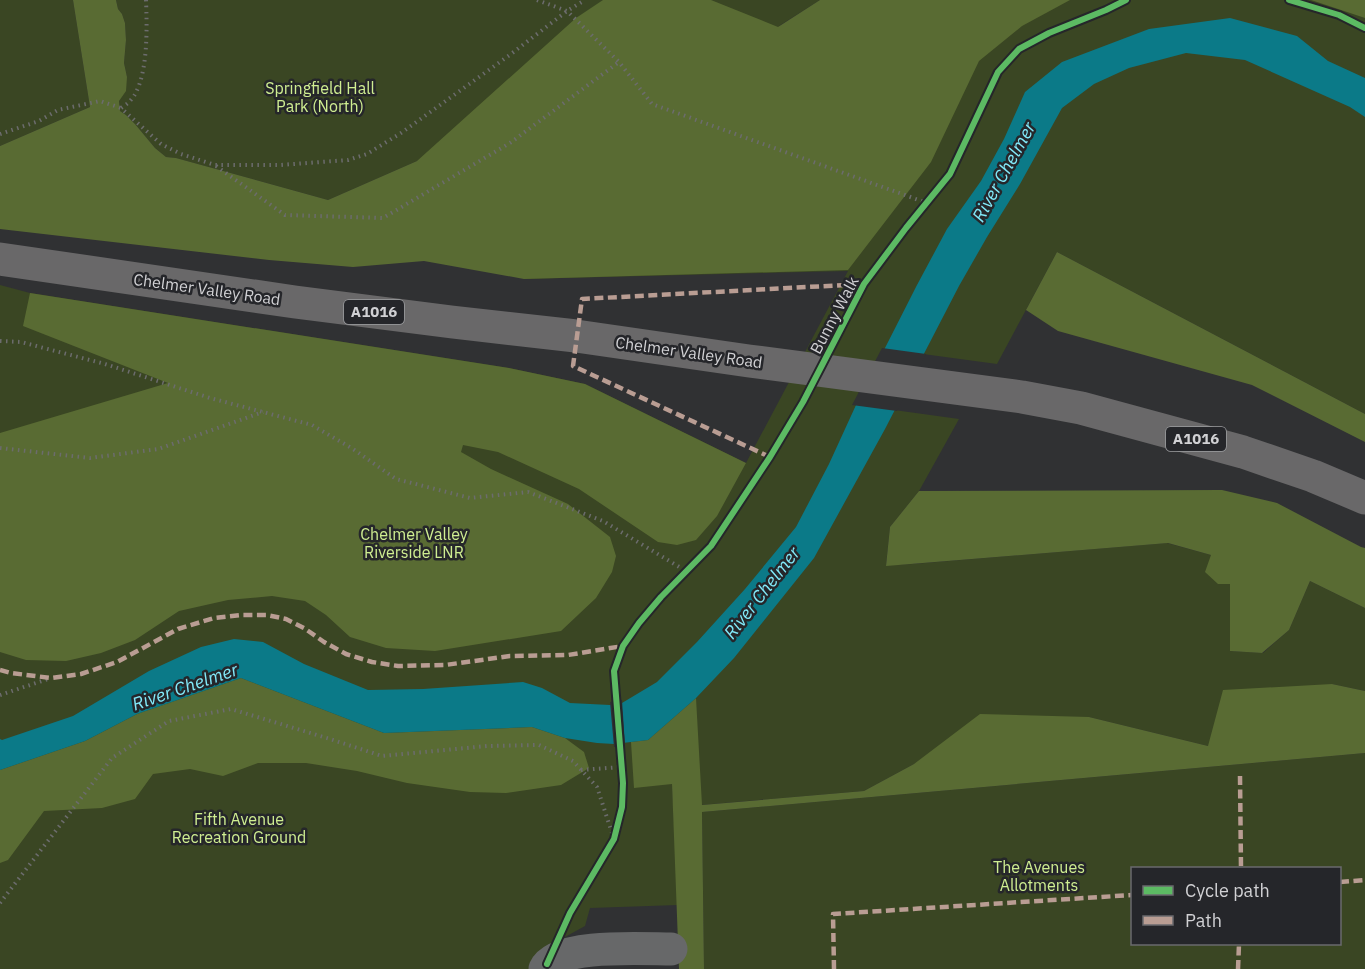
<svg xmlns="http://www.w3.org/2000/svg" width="1365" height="969" font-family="'IBM Plex Sans',sans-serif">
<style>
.green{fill:#3a4623;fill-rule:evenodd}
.forest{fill:#596b33}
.water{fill:#0b7a88}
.pier{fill:#303133}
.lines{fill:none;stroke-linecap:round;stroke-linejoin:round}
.path{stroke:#6c6c6d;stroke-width:4;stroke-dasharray:1.5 4.5;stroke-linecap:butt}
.minor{stroke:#676869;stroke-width:33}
.major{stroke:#696869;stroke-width:33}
.quiet{stroke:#b99d93;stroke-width:4.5;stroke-dasharray:9 4.5;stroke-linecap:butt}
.cycleway-casing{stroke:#25262a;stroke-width:10}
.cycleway{stroke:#5cba63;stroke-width:6}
.labels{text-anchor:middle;stroke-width:5;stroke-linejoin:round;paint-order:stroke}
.shield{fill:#25262a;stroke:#9d9ea1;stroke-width:1.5}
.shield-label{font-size:15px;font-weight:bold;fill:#d1d1d4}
.park-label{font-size:16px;fill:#cfee91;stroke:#25262a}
.street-label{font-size:16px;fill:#d1d1d4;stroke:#25262a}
.water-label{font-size:18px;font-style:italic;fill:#82eafa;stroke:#25262a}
</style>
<rect width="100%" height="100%" fill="#303133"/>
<g class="green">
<polygon points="0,0 73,0 90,107 0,146"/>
<polygon points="116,0 820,0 779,26 1052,0 1365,0 1365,414 1057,252 997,364 923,354 894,410 959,419 919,491 890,527 886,565 913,564 1167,543 1211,555 1230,584 1230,651 1263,653 1289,630 1310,581 1365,608 1365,691 1332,684 1208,746 1089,717 914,764 864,791 701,805 695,699 672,784 678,905 590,908 585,926 543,949 537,969 0,969 0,285 30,293 509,368 585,384 746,463 848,271 524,279 417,161 328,200 176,158 166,157 155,148 135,124 126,115 120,111 119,101 127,77 124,63 126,40 125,23 122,14 118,9"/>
<path d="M1365,753V969H704L702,812ZM1132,868H1340V944H1132Z"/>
</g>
<g class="forest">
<polygon points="73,0 116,0 118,9 122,14 125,23 126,40 124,63 127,77 126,91 119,101 120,111 126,115 135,124 155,148 166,157 176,158 328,200 417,161 576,18 603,0 711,0 778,27 820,0 1070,0 1022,26 979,61 931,162 848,270 524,279 424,261 353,267 269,260 0,229 0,146 90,107"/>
<polygon points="1311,0 1365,0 1365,18"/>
<polygon points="1057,252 1365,414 1365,442 1252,385 1058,331 1026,310"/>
<polygon points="30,293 509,368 585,384 746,463 717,516 696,540 677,545 658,542 579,489 498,452 463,445 461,452 491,469 568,504 610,537 616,556 612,572 596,598 561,631 435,651 386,648 350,637 326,615 305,601 272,596 228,600 179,611 135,640 101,653 66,661 26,660 0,652 0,433 168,383 23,326"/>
<polygon points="1222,490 1277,503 1361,547 1365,548 1365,608 1310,581 1289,630 1262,653 1230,651 1230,584 1218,584 1205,572 1211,555 1168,543 886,566 890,527 919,491"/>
<polygon points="241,678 384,733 532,727 565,738 584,752 589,768 561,785 506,793 470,792 407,783 357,771 306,763 258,763 223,776 190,769 153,774 135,799 102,808 44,811 8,860 0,863 0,770 85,741 137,714"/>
<polygon points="1332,684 1365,691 1365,753 702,812 704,969 679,969 672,784 634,788 631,742 648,740 696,698 702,805 864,791 914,764 980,714 1089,717 1208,746 1223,690"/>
</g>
<polygon class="water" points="1230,18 1297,36 1328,61 1365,78 1365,117 1350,107 1245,60 1186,53 1129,68 1094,84 1062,108 1020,184 987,237 959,286 885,429 814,558 734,658 696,698 648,740 614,744 597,743 565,738 532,727 384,733 241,678 137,714 85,741 0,770 0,739 2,740 73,716 149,671 201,647 234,639 263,642 304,664 368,690 423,689 523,682 542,688 570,703 610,705 622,703 657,682 697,642 745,589 796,527 829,464 856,405 917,285 947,229 981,181 1004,139 1025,92 1062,62 1149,29"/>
<g class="pier">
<polygon points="882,348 926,354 897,411 852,405"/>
<polygon points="622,700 625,746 614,747 610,702"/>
</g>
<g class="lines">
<g class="path">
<path d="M146,0C147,26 149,83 129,102C127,104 124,106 121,108L161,144L181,154L215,165H280L348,160L367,154L401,133L511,54L567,11L585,0"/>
<polyline points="537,0 567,11 619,62 652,104 927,203"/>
<polyline points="0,134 39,121 58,110 100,101 121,108"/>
<polyline points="216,166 285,215 383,218 510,143 619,62"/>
<polyline points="0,341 21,342 105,364 210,398 312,425 353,449 396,479 470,498 528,492 603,521 686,571"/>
<polyline points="0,448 90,458 158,449 263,412"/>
<polyline points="0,695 51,678"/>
<polyline points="581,770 621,767"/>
<polyline points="0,903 112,758 169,721 231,709 330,739 382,756 487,746 539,745 573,761 597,787 614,839"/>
</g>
<path class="minor" d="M545,969C556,943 645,949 671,949"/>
<polyline class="major" points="0,259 295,302 452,322 576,336 749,361 1022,397 1081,408 1243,452 1313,476 1365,498"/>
<g class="quiet">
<polyline points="770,457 573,366 582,299 864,284"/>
<polyline points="0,670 11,673 51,678 81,674 117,662 178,629 214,618 241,615 267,615 286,619 304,628 324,642 346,654 372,662 398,666 445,665 510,656 568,655 623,646"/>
<polyline points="1240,776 1241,868"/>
<polyline points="1340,882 1365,880"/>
<polyline points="834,969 833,914 1132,895"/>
<polyline points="1238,969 1239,944"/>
</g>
<g class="cycleway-casing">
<g id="cycleway">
<polyline points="1289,0 1339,15 1365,28"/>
<polyline points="547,964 570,913 614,839 622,807 623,783 614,671 623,646 639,623 661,597 711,546 770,457 803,402 864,284 906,228 950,174 998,72 1019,49 1049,33 1106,10 1126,0"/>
</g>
</g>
<use href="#cycleway" class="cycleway"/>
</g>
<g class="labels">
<g class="shield">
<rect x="344" y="300" width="60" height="24" rx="4.5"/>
<rect x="1166" y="427" width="60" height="24" rx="4.5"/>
</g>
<g class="shield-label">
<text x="374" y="317">A1016</text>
<text x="1196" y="444">A1016</text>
</g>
<g class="park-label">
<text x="320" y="94">Springfield Hall<tspan x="320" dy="18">Park (North)</tspan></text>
<text x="414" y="540">Chelmer Valley<tspan x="414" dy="18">Riverside LNR</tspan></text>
<text x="239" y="825">Fifth Avenue<tspan x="239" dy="18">Recreation Ground</tspan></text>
<text x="1039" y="873">The Avenues<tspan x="1039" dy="18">Allotments</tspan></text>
</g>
<g class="street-label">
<text transform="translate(207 289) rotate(8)" y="6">Chelmer Valley Road</text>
<text transform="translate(834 315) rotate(-62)" y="6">Bunny Walk</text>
<text transform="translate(689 352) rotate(8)" y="6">Chelmer Valley Road</text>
</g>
<g class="water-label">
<text transform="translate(1004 172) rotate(-61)" y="6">River Chelmer</text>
<text transform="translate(762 593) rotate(-52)" y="6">River Chelmer</text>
<text transform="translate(185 687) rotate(-19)" y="6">River Chelmer</text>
</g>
</g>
<rect x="1131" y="867" width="210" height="78" fill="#25262a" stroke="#6a6a6e" stroke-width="1.5"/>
<rect x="1143" y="886" width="30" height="9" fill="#5cba63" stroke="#6a6a6e" stroke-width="1.5"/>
<text x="1185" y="897" font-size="18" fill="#d1d1d4">Cycle path</text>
<rect x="1143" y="916" width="30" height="9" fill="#b99d93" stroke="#6a6a6e" stroke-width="1.5"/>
<text x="1185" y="927" font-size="18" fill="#d1d1d4">Path</text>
</svg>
